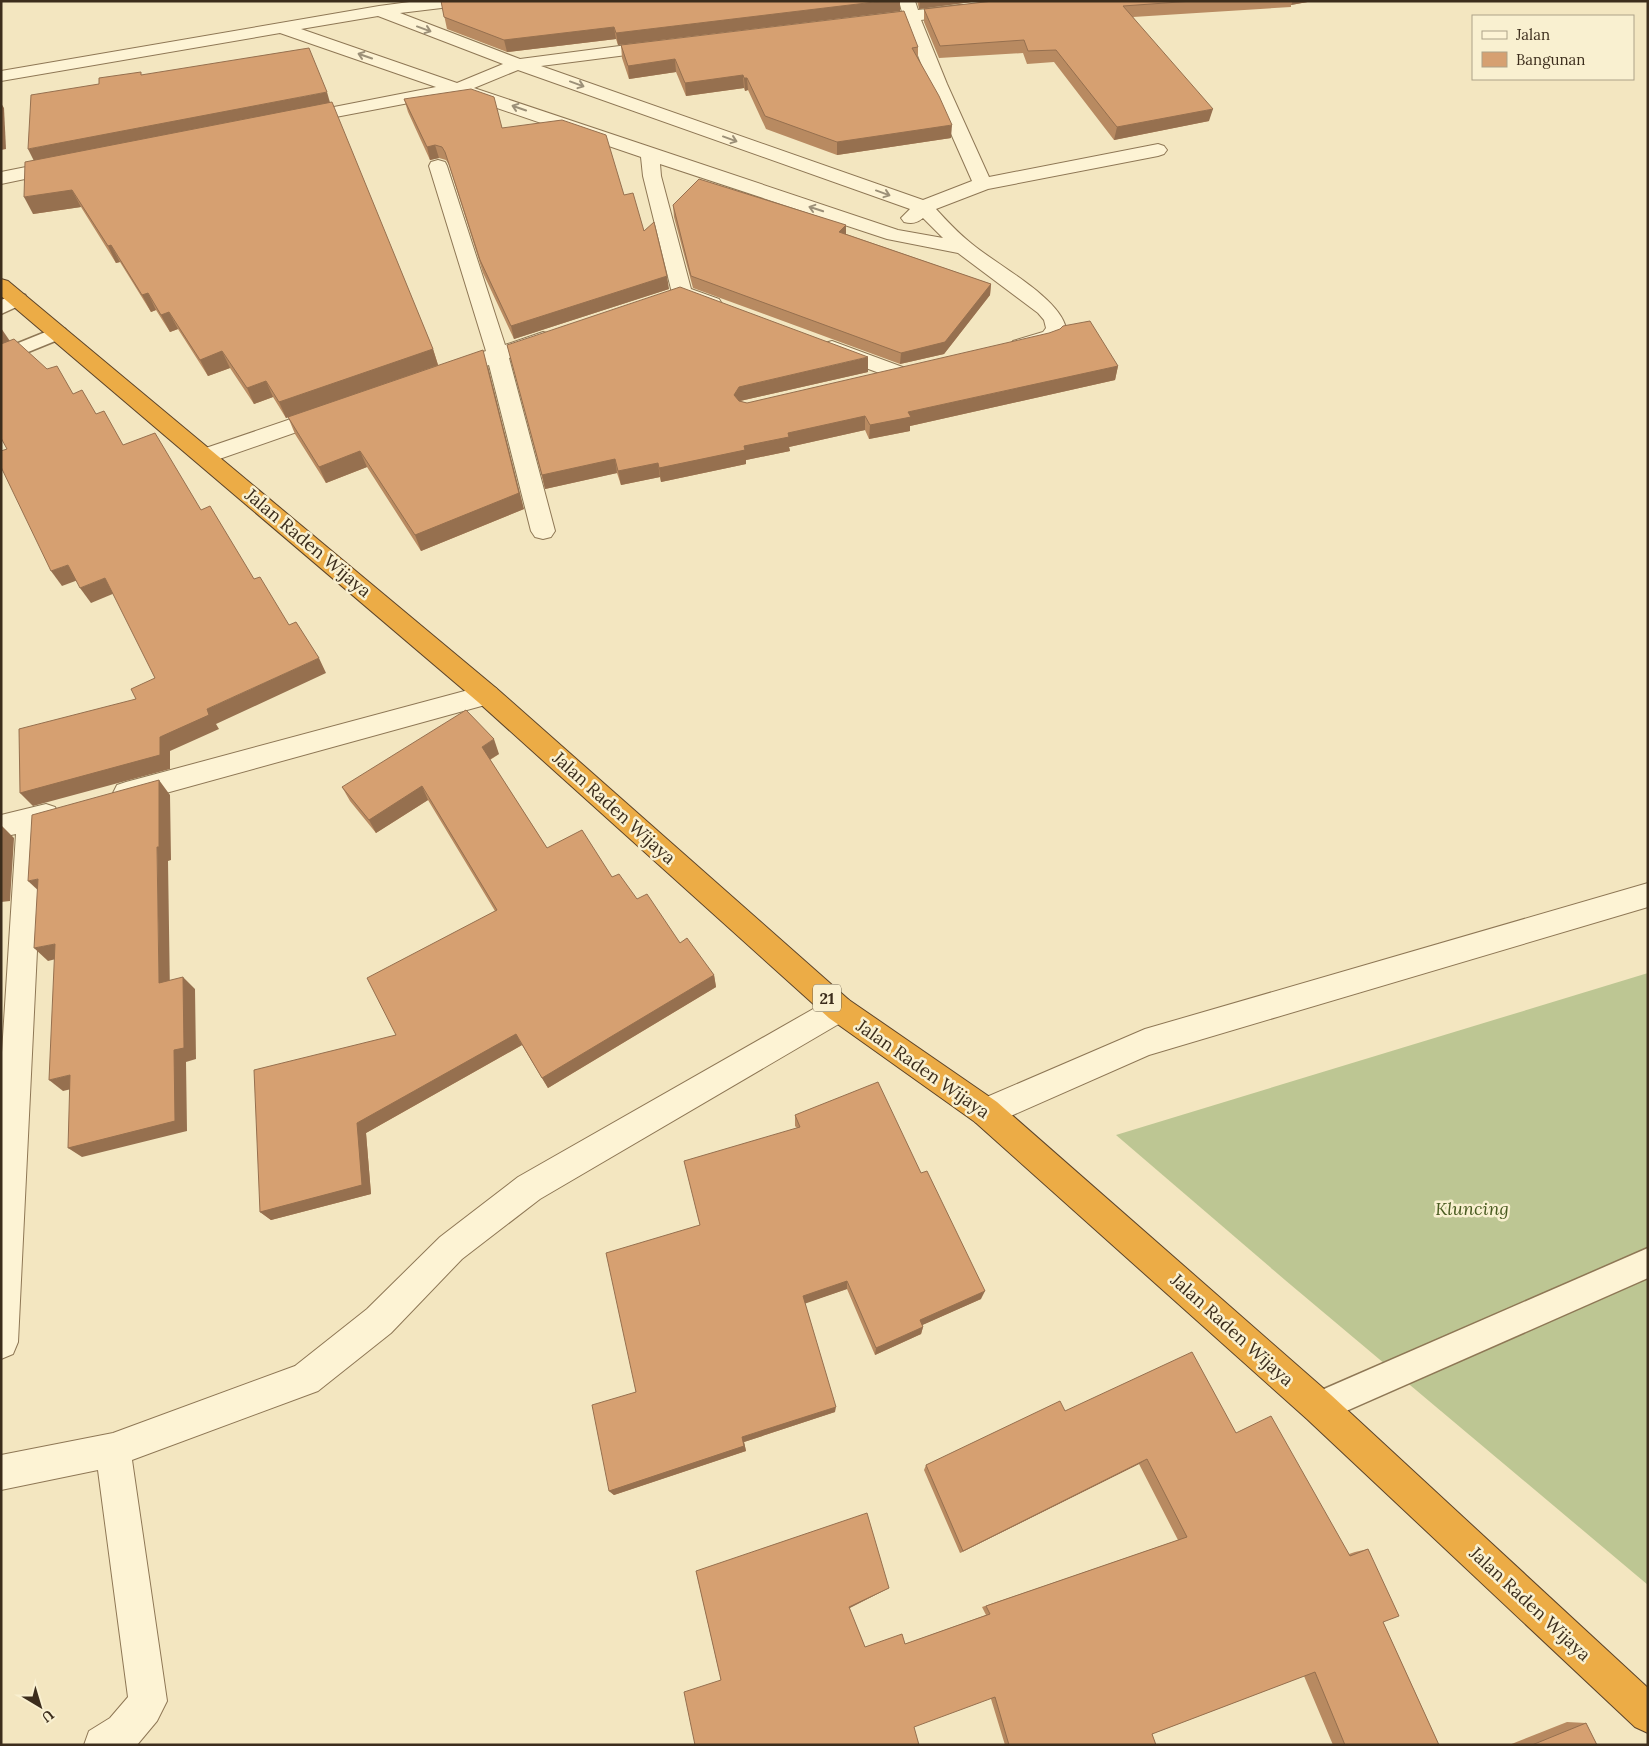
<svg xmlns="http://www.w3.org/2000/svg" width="1649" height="1746" font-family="Lora,serif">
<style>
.cemetery{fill:#bdc693}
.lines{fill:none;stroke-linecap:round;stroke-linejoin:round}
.lane-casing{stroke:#8e7755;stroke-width:3}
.street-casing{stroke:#8e7755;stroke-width:2}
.highway-casing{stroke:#5c442a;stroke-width:2}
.lane{fill:#fdf3d4;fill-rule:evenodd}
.street{fill:#fdf3d4;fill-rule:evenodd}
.highway{fill:#ecac46;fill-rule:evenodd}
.wall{fill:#b88a61}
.shaded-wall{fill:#96704f}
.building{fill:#d6a071;stroke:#96704f}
.oneway{stroke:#9c9078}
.labels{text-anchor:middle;stroke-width:5;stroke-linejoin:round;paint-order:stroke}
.shield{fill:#f9f0d0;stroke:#756852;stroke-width:1}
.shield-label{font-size:16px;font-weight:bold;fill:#3c2d1c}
.street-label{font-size:18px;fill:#3c2d1c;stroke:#f9f0d0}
.park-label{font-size:18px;font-style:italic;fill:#495b20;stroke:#f9f0d0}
</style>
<rect width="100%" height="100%" fill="#f3e6c0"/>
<polygon class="cemetery" points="1648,973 1648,1585 1285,1280 1116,1135"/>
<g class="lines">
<g class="lane-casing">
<g id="lane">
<polygon points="18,293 25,295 27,299 25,303 1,314 1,300"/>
<polygon points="58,327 65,329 67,333 65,337 1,363 1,350"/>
<polygon points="1648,1248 1648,1278 1319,1423 1308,1418 1303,1407 1308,1396"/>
</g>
</g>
<g class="street-casing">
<g id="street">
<path d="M417,1H466L464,4L458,6L400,13L520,59L658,41L664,42L667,46L664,50L658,51L541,66L923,200L972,181L929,84L905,22L869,26L863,25L861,21L863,17L902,12L899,1H915L918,10L960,5L966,6L968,10L966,14L921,20L947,84L989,177L1158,144L1164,146L1167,150L1164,154L1158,156L988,189L936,209C947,221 959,234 972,244C997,265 1059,297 1066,328L1057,342L1020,353L1013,351L1010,346L1013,341L1043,332L1046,328L1044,320L1038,313L958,253L887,239L660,164L661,176L691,289L719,299L722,304L719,309L712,310L675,297L672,293L643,176L641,157L456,94L299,124L293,123L290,119L293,115L436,87L280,33L1,81V71L379,6ZM378,16L503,64L457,83L301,29ZM518,70L910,209L901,218L904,222C912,224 917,223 923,218L943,238L898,230L474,88Z"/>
<polygon points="61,160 68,162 70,166 68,170 1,184 1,172"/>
<polygon points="438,160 445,162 447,166 505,345 543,332 550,334 553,339 550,344 509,358 555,531 551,537 543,539 535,537 531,531 489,365 449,378 442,376 438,371 442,366 486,351 429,166 431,162"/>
<polygon points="832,341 908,369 912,374 908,379 901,381 825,353 822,348 825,343"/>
<polygon points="326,407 334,409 337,414 334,419 205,464 197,461 194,456 197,451"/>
<polygon points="487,685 496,688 500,695 496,702 126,804 117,801 113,793 117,785 126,782"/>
<polygon points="46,804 55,807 59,815 55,823 43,827 18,1342 13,1354 1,1359 1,1068 16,834 1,837 1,815"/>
<polygon points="1648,883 1648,907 1149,1055 986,1127 975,1122 971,1112 975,1102 1145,1029"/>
<polygon points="839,996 849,1000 854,1009 849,1018 540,1199 462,1259 391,1333 318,1391 132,1460 167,1701 157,1721 137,1745 84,1745 89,1731 110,1718 128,1697 98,1470 1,1490 1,1455 113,1433 295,1366 367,1309 440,1237 518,1177 829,1000"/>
</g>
</g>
<g class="highway-casing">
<polygon id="highway" points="1,279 8,281 496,688 849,1000 997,1102 1331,1395 1648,1688 1648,1733 1635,1727 1307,1419 975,1122 829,1018 478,702 1,296"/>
</g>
<use href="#lane" class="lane"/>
<use href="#street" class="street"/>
<use href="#highway" class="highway"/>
</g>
<g class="wall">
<polygon points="441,1 900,1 900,11 618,45 616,39 507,52 447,29"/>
<polygon points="917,1 979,1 919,9"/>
<polygon points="993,1 1313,1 1291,5 1291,7 1133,17 1209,121 1114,140 1054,62 1027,64 1023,53 939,58 924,22 924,9"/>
<polygon points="621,45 918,47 918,58 951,138 837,155 766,129 748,90 745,91 744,88 686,96 676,72 629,79 622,58"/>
<polygon points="142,75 330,103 433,349 438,365 524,509 421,551 367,467 326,483 295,434 288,417 286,418 273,397 254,404 230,368 208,376 178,329 170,332 156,310 151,312 120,262 116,263 81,207 33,214 34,161 99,84"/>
<polygon points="404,99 502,128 624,195 644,231 669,289 514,339 483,273 449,165 446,160 439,158 430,160 408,112"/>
<polygon points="673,205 846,225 846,234 991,284 990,295 944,354 900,364 693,288 674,217"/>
<polygon points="507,345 868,372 740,401 747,403 1118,366 1115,380 910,426 910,431 869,439 865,430 789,447 790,451 746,460 746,464 661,482 660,477 621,485 617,473 545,489"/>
<polygon points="499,754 490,760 547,848 612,877 637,899 680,943 714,975 716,987 548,1088 522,1045 366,1133 371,1194 271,1220 260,1212 396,1035 495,911 428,800 376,833 350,801 342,787"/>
<polygon points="795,1115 921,1173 981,1299 922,1325 923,1327 921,1334 875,1355 847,1289 805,1303 835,1412 744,1442 746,1451 614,1495 609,1491 636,1392 700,1225 797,1128 795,1126"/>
<polygon points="1065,1411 1236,1433 1349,1554 1355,1552 1368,1549 1383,1622 1439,1745 1333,1745 1304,1676 1152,1734 1156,1745 1005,1745 991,1699 721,1680 696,1571 889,1588 849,1608 865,1647 905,1644 986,1615 982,1607 1178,1540 1139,1464 960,1553 924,1470 926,1465"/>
<polygon points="1567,1722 1586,1723 1597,1745 1509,1745"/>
</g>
<g class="shaded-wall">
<polygon points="883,1 900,1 900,11 618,45 616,33"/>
<polygon points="920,1 979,1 919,9"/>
<polygon points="1293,1 1313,1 1291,5"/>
<polygon points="614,27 616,39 507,52 504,40"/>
<polygon points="675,59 676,72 629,79 628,66"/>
<polygon points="743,75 744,88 686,96 685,83"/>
<polygon points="744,78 747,78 748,90 745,91"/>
<polygon points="327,92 331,106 35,163 28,149"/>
<polygon points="1,103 4,108 6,149 1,150"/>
<polygon points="1213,109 1209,121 1114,140 1117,127"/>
<polygon points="952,125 951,138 837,155 837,142"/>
<polygon points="435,145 439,158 430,160 427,147"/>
<polygon points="72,190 81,207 33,214 24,197"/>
<polygon points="846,225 846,237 839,232"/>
<polygon points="111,245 120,262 116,263 108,246"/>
<polygon points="667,276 669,289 514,339 511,326"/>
<polygon points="991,284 990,295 944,354 900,364 901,353"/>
<polygon points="148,293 156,310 151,312 142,295"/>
<polygon points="169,312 178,329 170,332 161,315"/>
<polygon points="1,328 12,344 1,348"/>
<polygon points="433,349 438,365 286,418 279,402"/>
<polygon points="222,351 230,368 208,376 200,360"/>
<polygon points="868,357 868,372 740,401 735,409 734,395 739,387"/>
<polygon points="488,366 524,509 421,551 415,535"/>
<polygon points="1118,366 1115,380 910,426 910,431 869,439 870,425 908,412"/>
<polygon points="266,381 273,397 254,404 247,388"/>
<polygon points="865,416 865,430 789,447 790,451 746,460 746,464 661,482 659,468 788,433"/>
<polygon points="360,451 367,467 326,483 319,467"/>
<polygon points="615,459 617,473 545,489 542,475"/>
<polygon points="658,463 660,477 621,485 618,471"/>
<polygon points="68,565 78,580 62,586 51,571"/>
<polygon points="105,578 115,593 91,603 80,588"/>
<polygon points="319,658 326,673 216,724 219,729 170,751 170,769 33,806 20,793 160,737 207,709"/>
<polygon points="494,739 499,754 487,761 482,747"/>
<polygon points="159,780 170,795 171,860 168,861 170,995 159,983 157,847"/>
<polygon points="422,786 428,800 376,833 369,820"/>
<polygon points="1,825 14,838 10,901 1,902"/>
<polygon points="38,879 42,894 28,881"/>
<polygon points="55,944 68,956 48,961 34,948"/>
<polygon points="714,975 716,987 548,1088 542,1078"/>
<polygon points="183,977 195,989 196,1059 186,1062 187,1131 82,1157 68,1148 174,1050"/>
<polygon points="516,1034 522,1045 366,1133 371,1194 271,1220 260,1212 357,1123"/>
<polygon points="70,1075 84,1086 63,1091 49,1080"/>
<polygon points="847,1281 847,1289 804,1304 803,1296"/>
<polygon points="985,1291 981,1299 918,1327 920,1320"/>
<polygon points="923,1327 921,1334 875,1355 876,1348"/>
<polygon points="836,1407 835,1412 744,1442 746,1451 614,1495 609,1491 742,1437"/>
<polygon points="1147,1459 1139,1464 960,1553 963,1551"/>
<polygon points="889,1588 887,1589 848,1609 849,1607"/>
</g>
<g class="building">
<polygon points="441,1 883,1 616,33 614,27 504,40 444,17"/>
<polygon points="993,1 1193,1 1123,6 1213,109 1117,127 1056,50 1028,51 1024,40 940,46 924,9"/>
<polygon points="904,11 918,47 912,48 939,96 952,125 837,142 765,116 747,78 744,78 743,75 685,83 675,59 628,66 621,45"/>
<polygon points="309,48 327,92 28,149 31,95 99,84 99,78 141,72 141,75"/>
<polygon points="471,89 494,97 502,128 562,120 606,135 624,195 633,193 644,231 654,222 667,276 511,326 480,260 445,152 442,147 435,145 427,147 404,99"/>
<polygon points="332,102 433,349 279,402 266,381 247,388 222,351 200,360 169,312 161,315 148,293 142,295 111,245 108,246 72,190 24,197 25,162"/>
<polygon points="699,179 846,225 839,232 991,284 945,342 901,353 691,276 673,205"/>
<polygon points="680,287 868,357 739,387 734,395 739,401 747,403 1049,333 1060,329 1063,326 1090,321 1118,366 908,412 911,417 870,425 865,416 788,433 789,437 744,446 745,450 659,468 658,463 618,471 615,459 542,475 507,345"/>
<polygon points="14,339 47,369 57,366 73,394 82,390 96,414 104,411 123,445 155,433 201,510 210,506 254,579 260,577 289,625 296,622 319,658 207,709 209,715 160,737 160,755 20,793 19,729 136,699 131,689 155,678 105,578 80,588 68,565 51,571 1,467 1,451 7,449 1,438 1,344"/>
<polygon points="483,350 519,493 415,535 360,451 319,467 288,417"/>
<polygon points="466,710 494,739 482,747 547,848 582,830 612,877 619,874 637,899 647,894 680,943 687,938 714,975 542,1078 516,1034 357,1123 362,1185 260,1212 254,1070 396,1035 367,978 497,910 422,786 369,820 342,787"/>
<polygon points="159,780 159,847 157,847 159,983 183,977 184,1048 174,1050 175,1121 68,1148 70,1075 49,1080 55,944 34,948 38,879 28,881 32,815"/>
<polygon points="878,1082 921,1173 927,1171 985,1291 920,1320 923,1327 876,1348 847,1281 803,1296 836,1407 742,1437 744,1446 609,1491 592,1405 636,1392 606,1253 700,1225 684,1161 800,1127 795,1115"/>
<polygon points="1192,1352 1236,1433 1271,1416 1350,1556 1368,1549 1399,1616 1383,1622 1439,1745 1345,1745 1315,1672 1152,1734 1156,1745 1009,1745 995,1697 914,1727 919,1745 695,1745 684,1692 721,1680 696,1571 867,1513 889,1588 849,1607 865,1647 902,1634 905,1644 990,1614 986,1606 1187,1537 1147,1459 963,1551 926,1465 1060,1401 1065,1411"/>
<polygon points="1586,1723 1597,1745 1532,1745"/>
</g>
<defs><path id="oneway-shaft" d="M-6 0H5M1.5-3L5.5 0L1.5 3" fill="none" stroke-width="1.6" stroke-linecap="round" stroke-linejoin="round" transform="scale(1.25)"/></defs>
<g class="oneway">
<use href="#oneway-shaft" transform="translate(424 29) rotate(20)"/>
<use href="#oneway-shaft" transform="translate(365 56) rotate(-161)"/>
<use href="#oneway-shaft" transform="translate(577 84) rotate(20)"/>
<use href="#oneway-shaft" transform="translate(519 108) rotate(-161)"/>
<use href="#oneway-shaft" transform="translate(730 139) rotate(20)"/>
<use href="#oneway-shaft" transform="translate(883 193) rotate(20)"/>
<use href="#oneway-shaft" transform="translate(816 209) rotate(-162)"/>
</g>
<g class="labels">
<rect class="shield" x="813" y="984.5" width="28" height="27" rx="4"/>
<g class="shield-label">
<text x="827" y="1004">21</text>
</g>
<g class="street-label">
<text transform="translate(308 543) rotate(40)" y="6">Jalan Raden Wijaya</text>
<text transform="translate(614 808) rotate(42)" y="6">Jalan Raden Wijaya</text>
<text transform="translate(923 1069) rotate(35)" y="6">Jalan Raden Wijaya</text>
<text transform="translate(1232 1330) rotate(42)" y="6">Jalan Raden Wijaya</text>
<text transform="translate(1530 1604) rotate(43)" y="6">Jalan Raden Wijaya</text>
</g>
<g class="park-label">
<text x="1472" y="1215">Kluncing</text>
</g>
</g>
<rect width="1649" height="1746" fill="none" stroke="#3c2d1c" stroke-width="5"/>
<rect x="1472" y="15" width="162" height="65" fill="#f9f0d0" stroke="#ada288"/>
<rect x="1482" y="31" width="25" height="8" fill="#fdf3d4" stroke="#ada288"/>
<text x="1516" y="40" font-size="15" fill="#3c2d1c">Jalan</text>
<rect x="1482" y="52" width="25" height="15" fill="#d6a071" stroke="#ada288"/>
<text x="1516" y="65" font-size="15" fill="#3c2d1c">Bangunan</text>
<g transform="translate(40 1706) rotate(142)" stroke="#f9f0d0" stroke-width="4" paint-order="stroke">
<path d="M0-4L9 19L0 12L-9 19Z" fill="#3c2d1c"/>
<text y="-8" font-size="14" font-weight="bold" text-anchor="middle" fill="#3c2d1c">U</text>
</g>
</svg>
